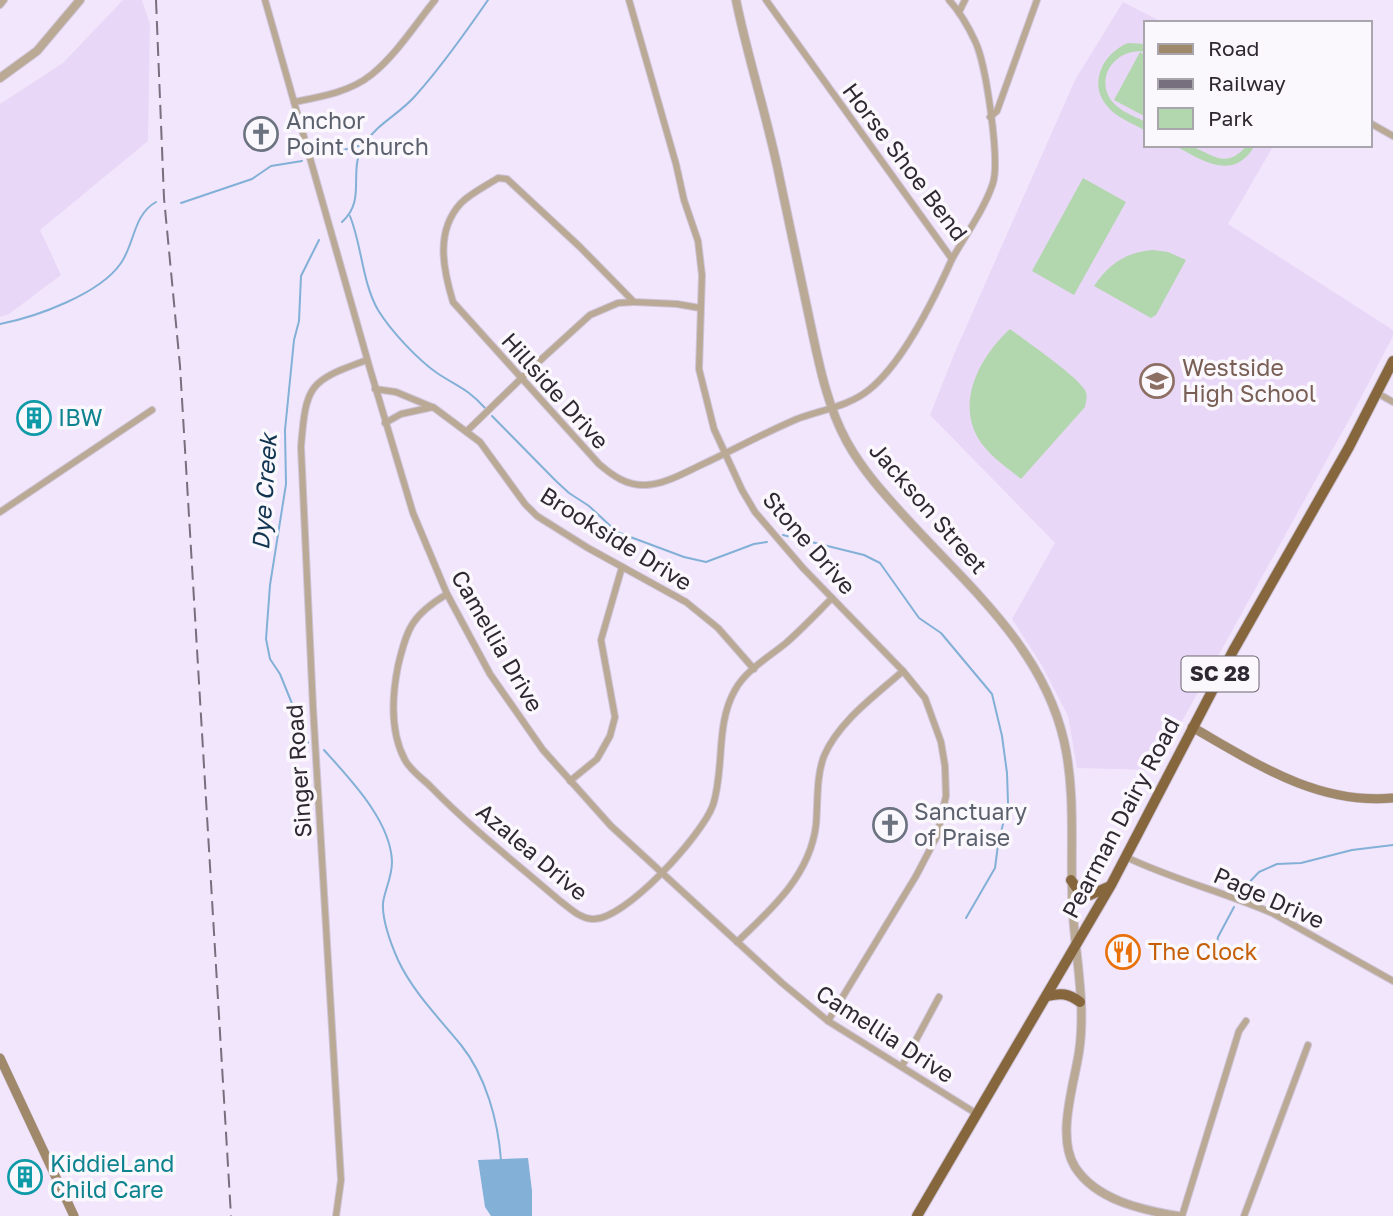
<svg xmlns="http://www.w3.org/2000/svg" width="1393" height="1216" font-family="'Golos Text',sans-serif">
<style>
.built{fill:#e9d7f8}
.green{fill:#b2d6ae}
.water{fill:#82b0d7}
.lines{fill:none;stroke-linecap:round;stroke-linejoin:round}
.stream{stroke:#82b0d7;stroke-width:2}
.minor-casing{stroke:#cfc4d8;stroke-width:8}
.tertiary-casing{stroke:#cfc4d8;stroke-width:10}
.secondary-casing{stroke:#cfc4d8;stroke-width:10}
.trunk-casing{stroke:#cfc4d8;stroke-width:12}
.minor{stroke:#b9a995;stroke-width:6}
.tertiary{stroke:#b9a995;stroke-width:8}
.secondary{stroke:#a0896a;stroke-width:9}
.trunk{stroke:#86673d;stroke-width:10}
.rail{stroke:#776f7d;stroke-width:2;stroke-dasharray:14 7;stroke-linecap:butt}
.labels{text-anchor:middle;stroke-width:7;stroke-linejoin:round;paint-order:stroke}
.shield{fill:#fbf8fd;stroke:#6c666f;stroke-width:2}
.shield-label{font-size:21px;font-weight:bold;fill:#2e2832}
.worship-label{font-size:23px;fill:#5b616d;stroke:#fbf8fd;text-anchor:start}
.street-label{font-size:23px;fill:#2e2832;stroke:#fbf8fd}
.education-label{font-size:23px;fill:#785e54;stroke:#fbf8fd;text-anchor:start}
.culture-label{font-size:23px;fill:#0d838f;stroke:#fbf8fd;text-anchor:start}
.food-label{font-size:23px;fill:#c56008;stroke:#fbf8fd;text-anchor:start}
.water-label{font-size:24px;font-style:italic;fill:#113550;stroke:#fbf8fd}
</style>
<rect width="100%" height="100%" fill="#f2e6fc"/>
<g class="built">
<polygon points="123,0 142,0 150,24 148,141 40,230 61,275 9,314 0,317 0,104 63,63"/>
<polygon points="1123,2 1164,23 1146,23 1146,145 1274,145 1228,224 1393,330 1393,336 1355,409 1155,770 1077,768 1068,716 1041,664 1012,619 1055,543 930,415 955,352 1075,80"/>
</g>
<g class="green">
<path d="M1128,43L1146,44V52C1121,47 1096,71 1109,97C1116,110 1134,116 1146,122V131C1134,124 1117,118 1108,107C1087,84 1103,53 1128,43Z"/>
<polygon points="1140,52 1146,56 1146,117 1114,100"/>
<path d="M1174,145C1179,145 1185,145 1191,146C1213,155 1227,170 1247,145H1255C1234,183 1201,160 1174,145Z"/>
<polygon points="1083,178 1126,202 1074,295 1032,271"/>
<path d="M1153,250L1168,252L1186,260L1156,315L1151,318L1094,286C1109,264 1126,252 1153,250Z"/>
<path d="M1010,329C1026,341 1076,375 1085,390C1088,396 1086,401 1085,407L1021,479C1010,470 997,461 987,450C951,411 977,359 1010,329Z"/>
</g>
<polygon class="water" points="528,1158 532,1191 532,1216 491,1216 485,1207 478,1160"/>
<g class="lines">
<g class="stream">
<polyline points="321,156 362,145"/>
<polyline points="181,203 252,179 271,166 302,161"/>
<path d="M350,216C362,246 362,282 378,310C391,331 417,359 437,373C458,387 467,388 485,408"/>
<path d="M342,222C368,199 346,169 365,143C378,123 401,113 416,95C442,66 466,32 488,0"/>
<path d="M0,324C36,317 100,294 121,263C135,243 133,215 156,202"/>
<polyline points="492,416 556,481 569,493 589,506 617,532 684,557 706,562 754,544 767,542"/>
<polyline points="783,535 864,555 880,563 919,618 941,633 992,694 1002,736 1007,773 1008,803 998,845 995,868 966,918"/>
<polyline points="308,743 280,674 270,659 266,639 270,585 286,484 285,430 294,340 299,321 301,276 319,240"/>
<path d="M324,750C350,779 391,821 392,862C392,877 385,889 383,903C382,921 391,944 398,960C413,992 439,1018 461,1045C486,1076 498,1121 501,1160"/>
<polyline points="1242,890 1259,872 1277,864 1301,863 1352,850 1393,845"/>
<polyline points="1214,959 1218,937 1234,907"/>
</g>
<g class="minor-casing">
<g id="minor">
<polyline points="265,0 370,369 413,513 447,594 490,674 543,750 611,826 782,983 828,1021 977,1114"/>
<polyline points="629,0 676,164 684,200 698,241 702,275 699,369 714,429 742,490 755,512 803,568 903,671 925,698 941,742 945,766 946,796 937,836 916,876 828,1021"/>
<path d="M766,0L952,259C965,236 985,208 993,183C1000,160 986,63 975,41C968,26 960,12 949,0"/>
<polyline points="0,5 4,0"/>
<polyline points="959,12 965,0"/>
<path d="M294,102C320,97 350,92 371,75C396,55 415,25 435,0"/>
<polyline points="990,117 997,111 1037,0"/>
<polyline points="1370,123 1393,136"/>
<path d="M700,308L677,304L634,302L580,247L507,179L498,178C486,186 471,193 461,203C435,231 443,269 453,302L599,464C613,476 627,486 646,485C665,484 684,473 701,465C733,450 764,433 797,419C821,410 850,406 870,389C903,362 935,297 952,259"/>
<polyline points="375,389 396,392 432,407"/>
<polyline points="1377,393 1393,402"/>
<polyline points="385,423 401,414 433,407 480,442 525,504 537,516 588,548 686,602 718,628 754,669"/>
<polyline points="467,431 534,366 590,315 618,303 634,302"/>
<polyline points="0,512 152,410"/>
<path d="M447,594C412,615 407,628 398,666C392,696 390,732 405,760C410,770 423,779 431,787C471,828 517,864 560,901C570,908 579,918 592,919C624,922 703,834 713,805C725,768 715,725 735,690C746,670 769,657 786,643C802,629 817,613 832,598"/>
<polyline points="570,781 597,759 610,736 615,717 601,640 622,567"/>
<path d="M1126,857C1174,880 1224,892 1272,913L1393,981"/>
<path d="M737,942C772,909 810,875 816,825C818,803 816,777 824,756C839,721 876,695 903,671"/>
<polyline points="902,1066 939,997"/>
<path d="M336,1216L341,1180L313,707L301,447C306,384 309,381 367,360"/>
<polyline points="1182,1216 1239,1031 1246,1021"/>
<polyline points="1244,1216 1308,1045"/>
</g>
</g>
<g class="tertiary-casing">
<g id="tertiary">
<path d="M736,0C748,59 767,116 779,175C789,222 799,270 809,317C818,359 826,404 847,442C863,471 885,495 907,519C968,586 1043,648 1064,741C1077,798 1069,857 1073,914C1076,960 1086,1006 1079,1052C1074,1085 1056,1137 1075,1167C1096,1200 1142,1210 1178,1216"/>
<polyline points="0,78 37,51 80,0"/>
</g>
</g>
<g class="secondary-casing">
<g id="secondary">
<path d="M1192,727C1255,763 1317,805 1393,798"/>
<polyline points="0,1058 74,1216"/>
</g>
</g>
<g class="trunk-casing">
<g id="trunk">
<polyline points="1071,880 1078,890 1090,895 1108,887"/>
<path d="M1047,996C1061,993 1068,993 1080,1002"/>
<polyline points="917,1216 1111,885 1233,651 1349,447 1393,361"/>
</g>
</g>
<use href="#minor" class="minor"/>
<use href="#tertiary" class="tertiary"/>
<use href="#secondary" class="secondary"/>
<use href="#trunk" class="trunk"/>
<polyline class="rail" points="156,0 164,198 180,366 231,1216"/>
</g>
<defs>
<g id="church-ring" transform="scale(1.75)"><circle r="9.5" fill="#fbf8fd" stroke="#6b7280" stroke-width="1.5"/><path d="M-1.2-6h2.4v3.5h3.3v2.4h-3.3V6h-2.4V-.1h-3.3v-2.4h3.3Z" fill="#6b7280"/></g>
<g id="school-ring" transform="scale(1.75)"><circle r="9.5" fill="#fbf8fd" stroke="#8d6e63" stroke-width="1.5"/><path d="M0-5L7-2L0 1L-7-2ZM-4 1L0 2.5L4 1V4Q0 6-4 4Z" fill="#8d6e63"/></g>
<g id="building-ring" transform="scale(1.75)"><circle r="9.5" fill="#fbf8fd" stroke="#0f9aa8" stroke-width="1.5"/><path d="M-4-6H4V6H1V3H-1V6H-4ZM-2.5-4.3h1.7v1.8h-1.7ZM.8-4.3h1.7v1.8H.8ZM-2.5-1h1.7V.8h-1.7ZM.8-1h1.7V.8H.8Z" fill="#0f9aa8"/></g>
<g id="restaurant-ring" transform="scale(1.75)"><circle r="9.5" fill="#fbf8fd" stroke="#e8710a" stroke-width="1.5"/><path d="M-5-6h1v4h1v-4h1v4h1v-4h1v5L-1.5 .5V6h-2V.5L-5-1ZM5-6V6H3V1.5H1.5Q1.5-4 5-6Z" fill="#e8710a"/></g>
</defs>
<g fill-rule="evenodd">
<use href="#church-ring" x="261" y="134"/>
<use href="#school-ring" x="1157" y="381"/>
<use href="#building-ring" x="34" y="418"/>
<use href="#church-ring" x="890" y="825"/>
<use href="#restaurant-ring" x="1123" y="952"/>
<use href="#building-ring" x="25" y="1177"/>
</g>
<g class="labels">
<rect class="shield" x="1181.5" y="656.5" width="77" height="35" rx="5"/>
<g class="shield-label">
<text x="1220" y="681">SC 28</text>
</g>
<g class="worship-label">
<text x="286" y="129">Anchor<tspan x="286" dy="26">Point Church</tspan></text>
<text x="914" y="820">Sanctuary<tspan x="914" dy="26">of Praise</tspan></text>
</g>
<g class="street-label">
<text transform="translate(905 162) rotate(53)" y="8">Horse Shoe Bend</text>
<text transform="translate(555 391) rotate(48)" y="8">Hillside Drive</text>
<text transform="translate(928 508) rotate(49)" y="8">Jackson Street</text>
<text transform="translate(616 539) rotate(32)" y="8">Brookside Drive</text>
<text transform="translate(809 543) rotate(49)" y="8">Stone Drive</text>
<text transform="translate(497 641) rotate(60)" y="8">Camellia Drive</text>
<text transform="translate(299 771) rotate(-94)" y="8">Singer Road</text>
<text transform="translate(1121 818) rotate(-62)" y="8">Pearman Dairy Road</text>
<text transform="translate(532 852) rotate(40)" y="8">Azalea Drive</text>
<text transform="translate(1269 898) rotate(24)" y="8">Page Drive</text>
<text transform="translate(885 1034) rotate(33)" y="8">Camellia Drive</text>
</g>
<g class="education-label">
<text x="1182" y="376">Westside<tspan x="1182" dy="26">High School</tspan></text>
</g>
<g class="culture-label">
<text x="58" y="426">IBW</text>
<text x="50" y="1172">KiddieLand<tspan x="50" dy="26">Child Care</tspan></text>
</g>
<g class="food-label">
<text x="1148" y="960">The Clock</text>
</g>
<g class="water-label">
<text transform="translate(265 492) rotate(-86)" y="8">Dye Creek</text>
</g>
</g>
<rect x="1144" y="21" width="228" height="126" fill="#fbf8fd" stroke="#a9a5ac" stroke-width="2"/>
<rect x="1158" y="44" width="35" height="10" fill="#a0896a" stroke="#a9a5ac" stroke-width="2"/>
<text x="1208" y="56" font-size="21" fill="#2e2832">Road</text>
<rect x="1158" y="79" width="35" height="10" fill="#776f7d" stroke="#a9a5ac" stroke-width="2"/>
<text x="1208" y="91" font-size="21" fill="#2e2832">Railway</text>
<rect x="1158" y="108" width="35" height="21" fill="#b2d6ae" stroke="#a9a5ac" stroke-width="2"/>
<text x="1208" y="126" font-size="21" fill="#2e2832">Park</text>
</svg>
